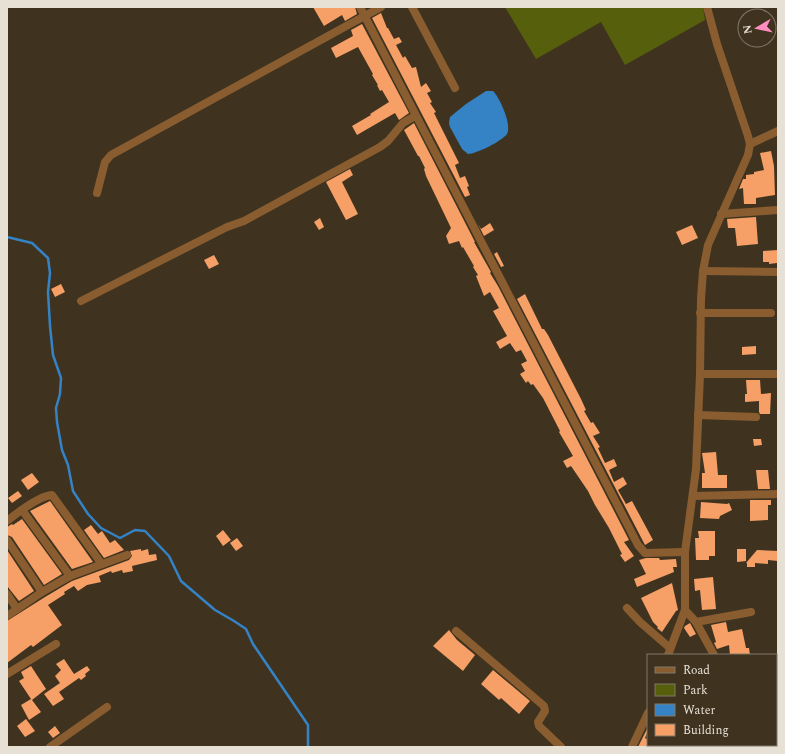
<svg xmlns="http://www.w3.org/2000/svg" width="785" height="754" font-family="Spectral,serif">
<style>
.green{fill:#555f0c}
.water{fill:#3583c5}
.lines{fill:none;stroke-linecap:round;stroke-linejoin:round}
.stream{stroke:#3583c5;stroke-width:2.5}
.building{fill:#f69f66}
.minor{stroke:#895d30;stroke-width:8}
</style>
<rect width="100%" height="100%" fill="#3f3320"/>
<polygon class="green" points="505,7 703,7 705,20 625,65 601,22 536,59"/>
<path class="water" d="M486,91H493C500,98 512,125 507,134C502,141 476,154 468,154L462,149L450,127L449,123L450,117L466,104Z"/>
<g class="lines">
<polyline class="stream" points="7,237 32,243 48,258 50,273 48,292 50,326 53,355 61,378 60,394 56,408 57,422 62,450 68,465 73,491 88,514 101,528 120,538 135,530 145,531 169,556 181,581 215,610 234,621 246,629 253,644 308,725 308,747"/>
</g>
<g class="building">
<polygon points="313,7 355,7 357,14 345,21 342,15 324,26"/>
<polygon points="381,13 387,28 388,28 394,39 399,37 402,42 396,45 403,58 405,56 412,68 416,67 421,87 426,83 431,91 427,93 432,102 430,103 436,112 434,113 459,163 455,165 460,178 465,176 469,186 467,187 470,195 465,197 372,18"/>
<polygon points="362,24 409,113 399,120 395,113 357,135 352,126 371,115 370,114 389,102 382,90 380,91 377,85 378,85 372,75 373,74 358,47 336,58 331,48 353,36 351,30"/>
<polygon points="414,123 475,242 474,242 491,272 490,273 498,286 629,540 624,542 634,556 625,562 620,555 622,554 609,528 595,505 588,491 571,466 567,468 563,461 573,456 559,432 560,431 543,398 533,384 531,385 528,381 526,383 520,374 525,371 521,364 527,361 521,350 516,352 510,343 500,349 496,342 507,336 493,311 499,308 490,292 484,296 476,276 478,275 473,267 474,266 463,247 462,248 459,241 449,244 446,236 451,228 426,176 424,169 425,168 419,156 418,156 404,130"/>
<polygon points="771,151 774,166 775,195 756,198 756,204 744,204 743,188 739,189 743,179 746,179 746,175 754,174 754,172 764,170 760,153"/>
<polygon points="350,169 353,175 342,182 358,214 346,220 326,182"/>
<polygon points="756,217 758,244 737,246 735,228 728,228 727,219"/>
<polygon points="320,218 324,227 319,230 314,222"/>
<polygon points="490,223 494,230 484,236 478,224 481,229"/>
<polygon points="692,225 698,238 682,245 676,232"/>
<polygon points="778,250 777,263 769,264 769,262 763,262 763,251"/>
<polygon points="497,252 504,266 501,267 494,254"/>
<polygon points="214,255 219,264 209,269 204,260"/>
<polygon points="61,284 65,292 55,297 51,289"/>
<polygon points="525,294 542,329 544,329 548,335 581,399 586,410 584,411 591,423 593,422 600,433 593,436 600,447 598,448 605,463 614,459 617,466 609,470 614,482 623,477 627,484 618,490 626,504 632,501 653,540 645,545 517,299"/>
<polygon points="756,346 756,354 742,355 742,347"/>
<polygon points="746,380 760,380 761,394 771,393 770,414 760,414 759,412 759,401 745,402 745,394 747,394"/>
<polygon points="753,439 761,439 762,445 754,446"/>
<polygon points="716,452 718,475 727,475 727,488 702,488 702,473 705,473 702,453"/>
<polygon points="756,470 768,470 770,489 758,489"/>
<polygon points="32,473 39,482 28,490 21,480"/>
<polygon points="18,491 22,496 12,503 8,498"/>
<polygon points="750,500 771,500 771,505 768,505 768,520 750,521"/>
<polygon points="50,501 93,562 72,569 30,511"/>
<polygon points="701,502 727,504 729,503 732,510 720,516 719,519 700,518"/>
<polygon points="22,519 62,574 44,585 12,537 7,535 7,527 12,524 13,525"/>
<polygon points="91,525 98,534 102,531 110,543 115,540 124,550 104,558 84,530"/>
<polygon points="223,530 231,540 223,546 216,536"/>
<polygon points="698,531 715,531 715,556 709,556 709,560 696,560 695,538 699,538"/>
<polygon points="237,538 243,546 236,551 230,543"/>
<polygon points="141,549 141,551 148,549 149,555 156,554 157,560 132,566 133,571 123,573 122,570 112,573 111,571 99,576 101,582 87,585 78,591 74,586 64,592 65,594 48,605 62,625 33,647 31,645 7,663 7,621 45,597 72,581 129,560 132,556 130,551"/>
<polygon points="737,549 746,549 746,561 737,562"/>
<polygon points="7,550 34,591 19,601 7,586"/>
<polygon points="757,550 778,551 778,561 768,560 768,564 755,563 755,567 747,567 747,563 746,563"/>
<polygon points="646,558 659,558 660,560 676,559 677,567 673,567 674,572 637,587 634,579 646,574 639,560"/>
<polygon points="713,577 716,609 702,610 700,590 695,591 694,579"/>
<polygon points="672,583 678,610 676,611 662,632 657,628 658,627 653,622 641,598"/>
<polygon points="726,622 728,632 742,629 746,648 749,648 750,655 730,655 729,645 717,649 714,643 716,642 711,625"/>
<polygon points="690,623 696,634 690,637 684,628 685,626"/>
<polygon points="449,630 457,640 475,655 463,671 433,646"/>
<polygon points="64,659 74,674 87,666 90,670 85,674 86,676 81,680 79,678 59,692 64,699 53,706 44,694 60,683 55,676 61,670 56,664"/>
<polygon points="31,666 46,689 32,700 41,712 29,720 21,705 31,699 19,681 24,678 21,672"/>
<polygon points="493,670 530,701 519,714 501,698 499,700 481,684"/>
<polygon points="26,719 35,731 25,737 17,726"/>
<polygon points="55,726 60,733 53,738 48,732"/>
<polygon points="647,729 648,731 645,738 648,740 648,747 638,747"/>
</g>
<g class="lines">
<g class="minor">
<polyline points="360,7 638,545 645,553 685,552"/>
<polyline points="412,7 455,88"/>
<polyline points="750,144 778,131"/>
<polyline points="97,193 105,162 111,155 381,7"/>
<polyline points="721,214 778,210"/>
<polyline points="703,271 778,272"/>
<polyline points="81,301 227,227 244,221 380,147 388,141 403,123 415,116"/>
<polyline points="700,313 771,313"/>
<polyline points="700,374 778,374"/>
<polyline points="698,415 756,417"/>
<polyline points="693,496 778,494"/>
<polyline points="22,510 70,576"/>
<path d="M7,521C17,513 39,496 52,495L101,563"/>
<polyline points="7,540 42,592"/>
<polyline points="7,594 17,609"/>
<polyline points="627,608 640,622 670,648"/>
<polyline points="685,610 696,622 714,655"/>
<polyline points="7,616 42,592 70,576 127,555"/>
<polyline points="696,622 751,612"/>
<polyline points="456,631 544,706 545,711 538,722 539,726 561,747"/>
<polyline points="668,655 685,610 685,552 696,469 700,374 701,299 703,271 708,245 748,155 750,144 748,136 717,44 707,7"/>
<polyline points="7,674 56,644"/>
<polyline points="776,696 778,696"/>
<polyline points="740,745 741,747"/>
<polyline points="761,745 762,747"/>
<polyline points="50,747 107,707"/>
<polyline points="632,747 648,713"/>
</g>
</g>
<rect width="785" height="754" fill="none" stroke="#e7e0d4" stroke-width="16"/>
<rect x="647" y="654" width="130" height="92" fill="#3f3320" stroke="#827868"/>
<rect x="655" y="667" width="20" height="6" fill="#895d30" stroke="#827868"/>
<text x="683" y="674" font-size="12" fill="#e7e0d4">Road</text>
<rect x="655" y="684" width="20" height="12" fill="#555f0c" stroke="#827868"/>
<text x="683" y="694" font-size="12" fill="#e7e0d4">Park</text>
<rect x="655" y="704" width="20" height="12" fill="#3583c5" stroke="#827868"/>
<text x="683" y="714" font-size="12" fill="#e7e0d4">Water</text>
<rect x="655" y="724" width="20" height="12" fill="#f69f66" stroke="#827868"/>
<text x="683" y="734" font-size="12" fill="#e7e0d4">Building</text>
<g transform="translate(757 28) rotate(261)"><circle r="19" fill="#3f3320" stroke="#827868"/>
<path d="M0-3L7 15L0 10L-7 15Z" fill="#fe8ebd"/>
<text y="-6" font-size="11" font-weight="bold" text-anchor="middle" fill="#e7e0d4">N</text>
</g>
</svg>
